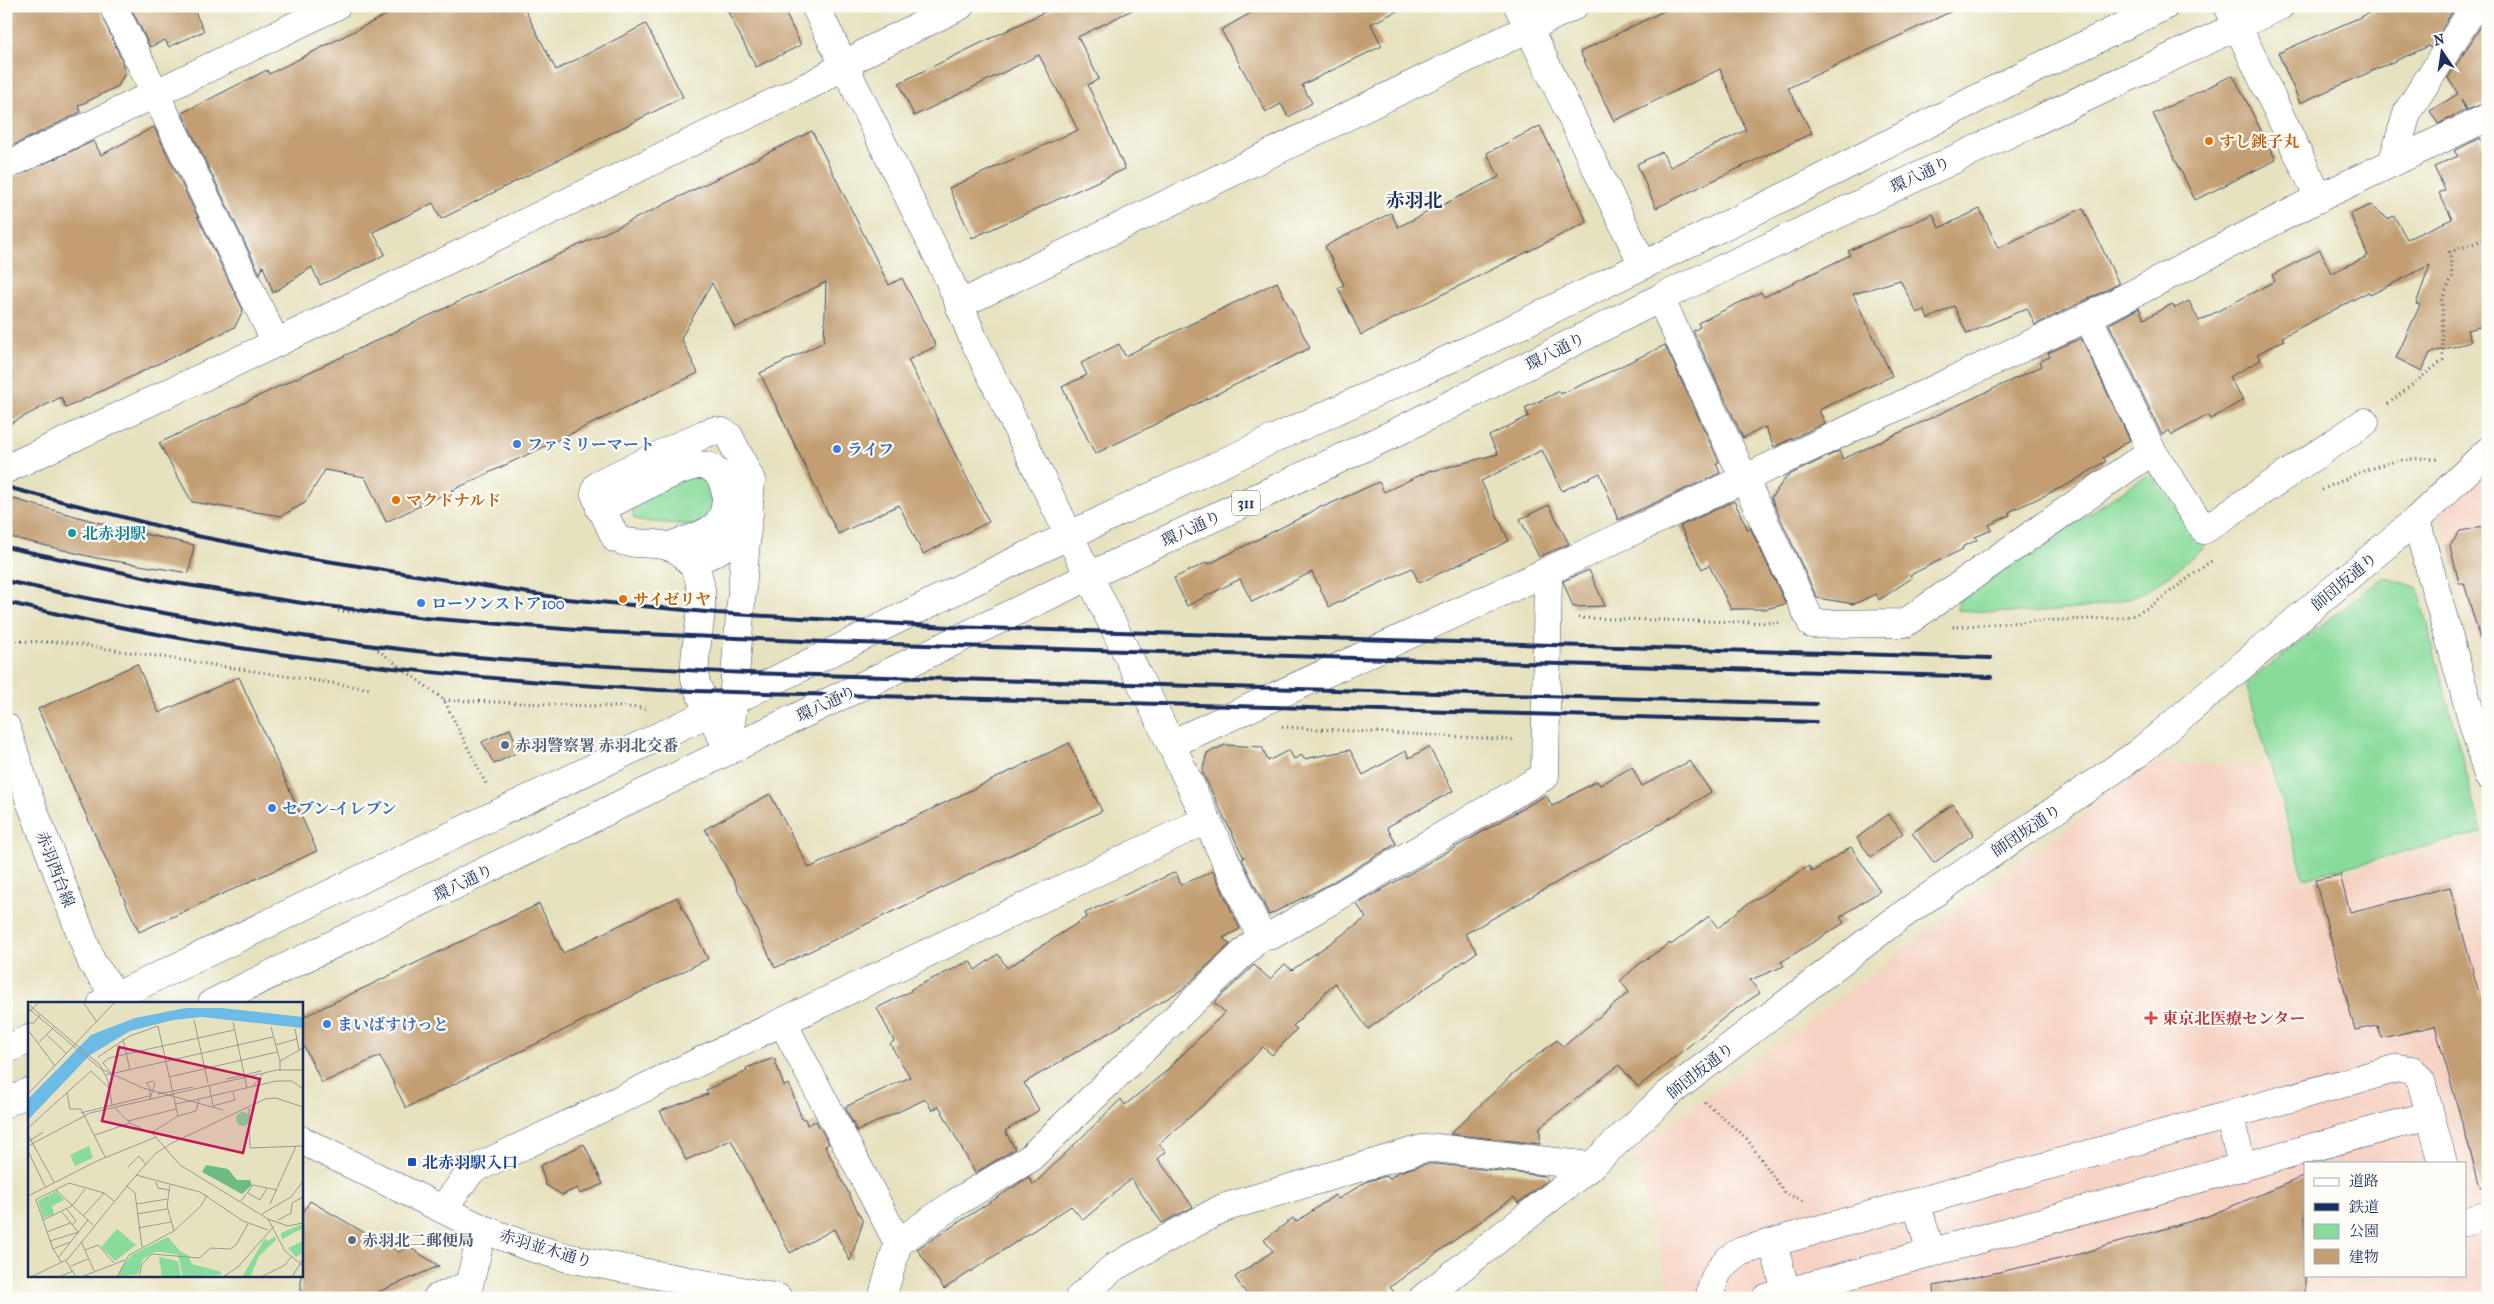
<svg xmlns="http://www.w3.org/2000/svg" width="2494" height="1304" font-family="'IM FELL French Canon','Noto Serif JP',serif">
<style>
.built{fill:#f6d2c3;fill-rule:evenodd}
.green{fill:#89db9b;stroke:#52857c}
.building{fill:#c29e72}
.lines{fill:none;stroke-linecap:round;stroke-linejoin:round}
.minor-casing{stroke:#394a6c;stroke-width:29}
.major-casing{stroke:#394a6c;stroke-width:29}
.path{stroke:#394a6c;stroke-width:3;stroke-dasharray:1 4;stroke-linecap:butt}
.minor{stroke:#fff;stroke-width:28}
.major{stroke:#fff;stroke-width:28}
.rail{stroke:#1b2f5e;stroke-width:4}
.food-dot{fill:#e8710a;stroke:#fdfcf7;stroke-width:2}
.shop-dot{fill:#3f7fe0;stroke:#fdfcf7;stroke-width:2}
.culture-dot{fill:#0f9aa8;stroke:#fdfcf7;stroke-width:2}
.service-dot{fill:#5c6f8a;stroke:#fdfcf7;stroke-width:2}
.health-dot{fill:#e0444e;stroke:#fdfcf7;stroke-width:2}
.transit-dot{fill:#1a4fb4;stroke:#fdfcf7;stroke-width:2}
.labels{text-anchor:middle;stroke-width:4.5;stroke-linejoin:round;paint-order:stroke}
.shield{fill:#fdfcf7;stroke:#5f6c8c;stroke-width:1}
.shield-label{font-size:15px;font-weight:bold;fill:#1b2f5e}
.food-label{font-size:16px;font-weight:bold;fill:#c56008;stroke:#fdfcf7;text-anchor:start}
.street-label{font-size:16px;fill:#1b2f5e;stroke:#fdfcf7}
.shop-label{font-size:16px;font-weight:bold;fill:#366cbe;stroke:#fdfcf7;text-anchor:start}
.culture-label{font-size:16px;font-weight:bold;fill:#0d838f;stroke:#fdfcf7;text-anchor:start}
.service-label{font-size:16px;font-weight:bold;fill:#4e5e75;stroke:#fdfcf7;text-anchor:start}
.health-label{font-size:16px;font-weight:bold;fill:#be3a42;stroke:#fdfcf7;text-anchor:start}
.transit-label{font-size:16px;font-weight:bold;fill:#164399;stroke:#fdfcf7;text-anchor:start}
.quarter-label{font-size:19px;font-weight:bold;fill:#1b2f5e;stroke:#fdfcf7}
.inset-road{fill:none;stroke:#959a98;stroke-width:1}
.view{fill:#c2185b;fill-opacity:0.15;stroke:#c2185b;stroke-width:2.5}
.inset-edge{fill:none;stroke:#1b2f5e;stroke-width:2.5}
</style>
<rect width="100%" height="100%" fill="#fdfcf7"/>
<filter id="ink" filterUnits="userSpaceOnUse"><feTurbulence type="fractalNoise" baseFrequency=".02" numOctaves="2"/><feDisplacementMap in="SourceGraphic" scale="10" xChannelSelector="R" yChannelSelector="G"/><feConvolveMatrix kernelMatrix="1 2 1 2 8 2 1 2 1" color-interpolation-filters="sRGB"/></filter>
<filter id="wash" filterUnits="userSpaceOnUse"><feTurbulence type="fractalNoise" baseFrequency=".0096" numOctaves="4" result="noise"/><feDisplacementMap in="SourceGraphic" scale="20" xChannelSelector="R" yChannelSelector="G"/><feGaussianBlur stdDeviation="1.12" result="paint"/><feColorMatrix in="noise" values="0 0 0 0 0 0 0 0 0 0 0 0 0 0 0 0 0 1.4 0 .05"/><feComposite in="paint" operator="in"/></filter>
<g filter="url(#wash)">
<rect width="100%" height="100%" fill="#e6e1be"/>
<g class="built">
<polygon points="2488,468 2488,685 2439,512"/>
<path d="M2266,764L2302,883L2484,836L2488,848V1298H1671L1635,1152L2150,765ZM2305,1163H2465V1275H2305Z"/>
</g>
<g class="green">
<path d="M2150,473L2205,548C2188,560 2157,587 2139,594C2088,615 2013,614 1958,610V601Z"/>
<polygon points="690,474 710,479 714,510 695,525 640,521 634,518 632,506"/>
<polygon points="2383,577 2417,587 2482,832 2304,878 2246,684"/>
</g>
<g id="blocks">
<g class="building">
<polygon points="6,6 98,6 122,61 125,73 118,86 78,106 81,112 6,149"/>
<polygon points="130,6 192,6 204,31 169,47 165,40 150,47"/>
<polygon points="404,6 523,6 556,70 646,24 683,97 441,219 433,203 373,232 385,254 373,261 320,285 312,267 273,293 263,266 260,274 182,113 267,70 269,74"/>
<polygon points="725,6 782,6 801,45 756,67"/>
<polygon points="1057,6 1140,6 1078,37 1099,79 1088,85 1125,169 972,238 949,188 1078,130 1039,55 914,116 899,83"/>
<polygon points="1263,6 1407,6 1371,24 1382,46 1302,85 1312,103 1288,117 1281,104 1266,112 1221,30"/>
<polygon points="1674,6 1963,6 1788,88 1812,133 1656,208 1637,164 1662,152 1670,167 1746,130 1720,69 1614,121 1580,52"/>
<polygon points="2386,6 2456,6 2430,48 2429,46 2300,103 2278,53"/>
<polygon points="2488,15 2488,102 2467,110 2461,100 2466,110 2438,124 2430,111 2458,94 2448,78"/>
<polygon points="2233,75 2276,160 2195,200 2153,114"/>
<polygon points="1540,126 1587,222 1361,335 1338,288 1344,285 1325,246 1391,213 1398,227 1499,177 1487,153"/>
<polygon points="154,127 243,310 235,327 66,408 61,397 6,426 6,181 94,141 101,155"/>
<polygon points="812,131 889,285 902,278 936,346 908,360 989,522 923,554 899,505 838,534 760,373 824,342 826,282 735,328 712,283 681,338 698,373 386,522 365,477 325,470 305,503 281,516 192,502 159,443 647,213"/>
<polygon points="2480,138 2488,154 2488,325 2467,330 2471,342 2430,353 2422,371 2396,358 2420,305 2416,304 2430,265 2370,295 2368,292 2282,337 2284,340 2257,354 2261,360 2229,377 2243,400 2211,419 2208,415 2172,435 2169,430 2162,435 2109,324 2139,308 2144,319 2172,304 2175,308 2189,301 2199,321 2275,281 2272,275 2320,250 2331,273 2368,256 2350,214 2371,205 2388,219 2394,216 2407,239 2452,219 2439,193 2445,190 2434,167 2458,156 2454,151"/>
<polygon points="2083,208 2119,284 2035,325 2027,308 1967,334 1954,306 1928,319 1924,310 1917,313 1900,280 1853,294 1892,376 1819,410 1825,423 1774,447 1765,427 1743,438 1693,331 1700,327 1698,323 1761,292 1764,297 1850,255 1848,251 1933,214 1939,228 1980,209 1998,248"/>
<polygon points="1277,282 1310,348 1095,454 1062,387 1087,375 1081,363 1119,344 1125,356"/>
<polygon points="2081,338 2130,440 2103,458 2106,461 2069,484 2009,512 2010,515 1989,525 1992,530 1975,537 1977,540 1962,547 1963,549 1910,575 1912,578 1879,600 1876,594 1854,604 1817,598 1771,498 1787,476 1839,451 1843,459 2042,366 2040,361 2050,357 2048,353"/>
<polygon points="1665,345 1719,462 1716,464 1720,473 1618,520 1600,473 1562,491 1542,450 1481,481 1509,541 1419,583 1412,568 1329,607 1312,572 1252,602 1240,579 1187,606 1174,578 1208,562 1209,564 1308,514 1322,505 1323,507 1379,482 1384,492 1431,470 1432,471 1498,454 1489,436 1529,416 1525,408 1560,391 1561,394 1588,382"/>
<polygon points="6,497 122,529 194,545 189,573 96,558 6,536"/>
<polygon points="1734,501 1748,530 1750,527 1786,604 1765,609 1731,609 1709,565 1702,569 1680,526"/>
<polygon points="1549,505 1569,544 1539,557 1520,519"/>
<polygon points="2488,526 2488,638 2480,639 2464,583 2459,583 2450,546 2460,531"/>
<polygon points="1589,570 1605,606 1573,607 1563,581"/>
<polygon points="137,664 159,713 239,677 317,851 139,932 38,709"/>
<polygon points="510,729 520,751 494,764 482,742"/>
<polygon points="1069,743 1102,811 775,968 734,881 705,829 770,794 809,868"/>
<polygon points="1225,745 1262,747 1268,761 1289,750 1294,759 1302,755 1304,759 1350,750 1363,775 1406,751 1409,758 1429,747 1453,791 1387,827 1396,844 1324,887 1269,915 1242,859 1244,858 1202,772 1207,753"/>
<polygon points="1690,761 1711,792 1662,823 1465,934 1477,952 1368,1029 1335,983 1293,1026 1297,1029 1272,1055 1263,1047 1224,1087 1159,1144 1166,1152 1158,1159 1193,1207 1162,1223 1131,1179 1083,1220 1071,1206 944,1289 917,1249 1029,1177 1033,1185 1121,1099 1125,1105 1164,1073 1225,1012 1214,1003 1254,965 1270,979 1285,964 1292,970 1366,918 1357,904 1546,795 1552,806 1597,781 1600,785 1632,767 1642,786"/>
<polygon points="1953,804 1974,834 1934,863 1912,833"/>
<polygon points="1888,814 1903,833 1871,857 1857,838"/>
<polygon points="1851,847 1880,891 1840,917 1844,923 1781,962 1784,966 1750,980 1760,993 1730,1013 1638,1087 1619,1065 1540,1127 1540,1144 1450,1134 1512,1075 1557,1040 1563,1047 1629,992 1620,981 1638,965 1670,943 1671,945 1709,916 1718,928 1743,907 1809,866 1812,872"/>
<polygon points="1213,871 1240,929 1223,938 1230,944 1183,989 1024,1083 1039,1110 1005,1131 1015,1149 975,1173 939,1106 932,1111 926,1099 857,1131 845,1107 910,1077 890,1044 894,1041 877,1008 911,991 911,989 970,961 975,970 998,954 1007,968 1087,917 1085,913 1176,872 1181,885"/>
<polygon points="2340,875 2350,912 2450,887 2488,1026 2488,1186 2480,1187 2435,1026 2382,1038 2378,1026 2355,1030 2315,880"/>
<polygon points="677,897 708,959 406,1108 380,1056 322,1083 301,1040 301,1018 539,904 563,953"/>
<polygon points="774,1058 784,1086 789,1084 802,1119 805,1118 807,1125 816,1121 829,1144 825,1146 863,1222 850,1261 834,1229 790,1253 731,1140 686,1160 660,1111 708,1094 706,1090 747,1071 746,1068"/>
<polygon points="584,1144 603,1184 580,1194 577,1188 562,1195 546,1185 540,1166"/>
<polygon points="1425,1164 1436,1164 1545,1176 1548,1180 1518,1203 1514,1197 1390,1287 1398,1298 1249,1298 1235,1277 1273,1251 1264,1240 1293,1218 1296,1222 1335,1195 1338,1199 1368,1181 1387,1176 1389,1179 1398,1172"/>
<polygon points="2305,1176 2305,1298 1935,1298 1934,1286 2069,1257 2208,1216"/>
<polygon points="310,1201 398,1252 409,1247 439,1266 364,1298 301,1298 301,1216"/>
</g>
</g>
</g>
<g filter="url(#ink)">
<use href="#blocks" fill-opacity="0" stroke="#394a6c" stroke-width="1"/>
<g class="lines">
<g class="minor-casing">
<g id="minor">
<polyline points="113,6 276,343"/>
<polyline points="815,6 949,279 973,338 1171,744 1261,936"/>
<polyline points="1518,6 1643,265"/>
<polyline points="2228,6 2319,198"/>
<polyline points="2392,163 2408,111 2475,6"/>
<polyline points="6,166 336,6"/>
<polyline points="1660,298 1812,624 1905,623 2152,451 2088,317"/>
<polyline points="959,305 1574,6"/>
<path d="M713,431L722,432L729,436L751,480L729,750C722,736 696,690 695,678C691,640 719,581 682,553C662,538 637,548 616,539L595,494L597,486L602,482L704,434Z"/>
<polyline points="2152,451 2204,530 2365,422"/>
<polyline points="6,469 276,343 816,82 872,49 960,6"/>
<path d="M600,509C621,499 678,467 698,465C728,463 734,510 715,526C703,537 684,540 670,546"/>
<polyline points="2416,520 2488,776"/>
<path d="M688,560C717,558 737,539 749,514"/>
<polyline points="1548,571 2088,317 2319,198 2488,117"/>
<polyline points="783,1023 898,1243"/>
<polyline points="2229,1116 2243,1167"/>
<polyline points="301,1140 483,1229 527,1246 568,1258 778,1298"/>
<polyline points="1917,1204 1931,1253"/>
<polyline points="443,1208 472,1170 1206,820"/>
<polyline points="2465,1222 2488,1215"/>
<polyline points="1773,1243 1786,1292"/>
<polyline points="437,1298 469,1285 483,1229"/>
<polyline points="882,1298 898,1243 955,1203 1029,1159 1261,936 1272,935 1545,776 1548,571 1171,744"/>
<polyline points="1079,1298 1114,1267 1223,1208 1422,1149 1436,1148 1591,1166"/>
<polyline points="1423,1298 1591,1166 1667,1095 1898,918 2137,754 2416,520 2488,451"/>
<path d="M1710,1298C1712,1276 1723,1260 1742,1251L2398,1068L2412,1070L2421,1081L2443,1163"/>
<polyline points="1766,1298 2430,1115"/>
</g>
</g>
<g class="major-casing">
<g id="major">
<polyline points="6,727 29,798 92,963 122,1003"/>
<polyline points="102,1003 733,701 1009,564 1267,442 1456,356 1790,194 2033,70 2165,6"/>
<polyline points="212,1003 563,833 764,733 1127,558 1393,434 1660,298 2280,6"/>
<polyline points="6,1050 29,1039"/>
<polyline points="6,1103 29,1092"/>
</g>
</g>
<g class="path">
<polyline points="2388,404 2443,360 2442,300 2452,277 2450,252 2488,238"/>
<path d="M2322,490C2360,472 2393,455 2437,459"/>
<polyline points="338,611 378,613"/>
<polyline points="1578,618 1779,623"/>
<polyline points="1953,627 2034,621 2117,618 2135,615 2151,606 2214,559"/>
<polyline points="6,641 63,642 371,689"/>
<polyline points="374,647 444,700 487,786"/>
<polyline points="444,700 646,708"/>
<polyline points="1282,727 1516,740"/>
<polyline points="1705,1102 1747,1139 1784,1192 1805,1202"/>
</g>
<use href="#minor" class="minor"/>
<use href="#major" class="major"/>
<g class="rail">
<polyline points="6,487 197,536 308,558 567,599 717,613 949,627 1991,658"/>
<polyline points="6,547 162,581 302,603 425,618 602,632 825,642 1991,677"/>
<path d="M6,581C141,611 278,635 416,651C526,663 637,668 748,673L1816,704"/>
<path d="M6,602C220,654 439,677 658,690L1816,722"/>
</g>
</g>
</g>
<g class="food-dot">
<circle cx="2209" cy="141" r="5"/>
<circle cx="396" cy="500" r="5"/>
<circle cx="623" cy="599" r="5"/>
</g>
<g class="shop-dot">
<circle cx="517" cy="444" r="5"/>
<circle cx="837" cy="449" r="5"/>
<circle cx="421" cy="603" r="5"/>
<circle cx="272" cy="808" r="5"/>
<circle cx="327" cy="1024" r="5"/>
</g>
<circle class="culture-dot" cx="72" cy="533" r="5"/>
<g class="service-dot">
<circle cx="505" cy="745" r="5"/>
<circle cx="352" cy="1240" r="5"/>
</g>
<path class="health-dot" d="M2148.5 1010.5h5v5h5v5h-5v5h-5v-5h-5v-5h5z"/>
<rect class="transit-dot" x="407" y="1157" width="10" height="10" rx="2.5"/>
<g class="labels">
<rect class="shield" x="1232" y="490.5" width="28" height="25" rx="4"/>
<g class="shield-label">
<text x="1246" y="508">311</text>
</g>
<g class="food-label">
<text x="2219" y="147">すし銚子丸</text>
<text x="406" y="506">マクドナルド</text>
<text x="633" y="605">サイゼリヤ</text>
</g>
<g class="street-label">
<text transform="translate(1920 174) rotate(-25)" y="6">環八通り</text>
<text transform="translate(1555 351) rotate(-27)" y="6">環八通り</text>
<text transform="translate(1191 528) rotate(-25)" y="6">環八通り</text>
<text transform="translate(2344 581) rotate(-40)" y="6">師団坂通り</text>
<text transform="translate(826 703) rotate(-25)" y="6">環八通り</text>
<text transform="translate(2026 830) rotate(-34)" y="6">師団坂通り</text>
<text transform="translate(56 869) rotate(69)" y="6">赤羽西台線</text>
<text transform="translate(463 882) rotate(-26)" y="6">環八通り</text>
<text transform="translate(1700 1070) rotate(-38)" y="6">師団坂通り</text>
<text transform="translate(546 1248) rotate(17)" y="6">赤羽並木通り</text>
</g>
<g class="shop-label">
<text x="527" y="450">ファミリーマート</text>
<text x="847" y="455">ライフ</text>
<text x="431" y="609">ローソンストア100</text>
<text x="282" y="814">セブン-イレブン</text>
<text x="337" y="1030">まいばすけっと</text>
</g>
<g class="culture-label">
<text x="82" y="539">北赤羽駅</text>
</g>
<g class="service-label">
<text x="515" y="751">赤羽警察署 赤羽北交番</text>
<text x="362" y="1246">赤羽北二郵便局</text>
</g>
<g class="health-label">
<text x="2162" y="1024">東京北医療センター</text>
</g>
<g class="transit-label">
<text x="422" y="1168">北赤羽駅入口</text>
</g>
<g class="quarter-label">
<text x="1414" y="207">赤羽北</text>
</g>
</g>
<g transform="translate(28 1002)">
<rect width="275" height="275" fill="#e6e1be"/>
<path d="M208 117a7 7 0 1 1 14 0a7 7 0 1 1-14 0ZM61,144L65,156L47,164L42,153ZM28,189L36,198L24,204L26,212L15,216L10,199ZM275,222V226L254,237L253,231ZM89,227L108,243L87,259L73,245ZM247,234L248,238L231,254L222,275H214L237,236L240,239ZM140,235L152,249L161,254L164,262L193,270L192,273L155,275L150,253L135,250H127L115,257L110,272L91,275L93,266L105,252ZM275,239V251L268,255L260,246ZM131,255L150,259L153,275H134Z" fill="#89db9b"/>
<path d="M178,163L200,167L209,178H222L224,183L214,192L174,170Z" fill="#6ebb83"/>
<path d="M158,6H194L275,15V26L174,15L145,18L102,29L62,53L0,118V97L63,33L107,16Z" fill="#6cbae6"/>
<path class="inset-road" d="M55,0L69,20M0,2L72,63L80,79L84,103M0,6L73,67L115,86L195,108M0,11L11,0M166,18L180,81M205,20L219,86M0,21H6L12,13M243,25L252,59M267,27L271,48M0,28L27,64M19,33L39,52M95,37L102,68M11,40L26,25M247,43L269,37M70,55L102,34L130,24L150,114M252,68V59L275,46M84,72L75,61L81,56L206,28M78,73L245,35M141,75L249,50M199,77L233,69M125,79L127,82L122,97V86L118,81ZM181,83L185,104L207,98L205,90M224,85L235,72M39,91L42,107H53L77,155M0,92L87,0M130,92L165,85M171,97L248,79H264L275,87M86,105L102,121L125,132L152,163L240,217L257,249L275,264M221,106L222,146L275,144M53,111L121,94M100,119L148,107M0,126L63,69L81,86M123,131L150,114L168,109L171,97L147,102M0,133L26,180M67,133L102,121M0,140L15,130M0,144L62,111L249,68H275M0,149L17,184M100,165L111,154L118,163M108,173L172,190L215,219L240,228M128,180L130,186L141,188M142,183L139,204L146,229M99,184L107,191L114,245M28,188L65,223M220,191L232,198L239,186M0,194L69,159L128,135M7,198L41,181L76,191L86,199M8,198L25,247L34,261M213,199L225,183L249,188M109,202L139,197M242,202L268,144M39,207L48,219L44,223M34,210L50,230M109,212L139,207M234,212L263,195L275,179M55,214L76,191M240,217L260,224L275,221M15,218L44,204L57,187M250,218L263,211L264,201L275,195M110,226L143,220M19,230L42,221M22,239L51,230M53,239L66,269M25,247L42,240M57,248L70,243L86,261M30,256L60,218M38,259L48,275M43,264L60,257M3,275L40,257L99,184L127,152L142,142L237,97L248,96L275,105M31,275L45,269M53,275L97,258M89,275L101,253L146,229L173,204L179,193M111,275L114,262L124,252L171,256L183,246L202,247L208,243L220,222M195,275L210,265L246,224M233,275L257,263L263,255M264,275L275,257"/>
<path class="view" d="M91,45L232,77L215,151L74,119Z"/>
<rect width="275" height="275" class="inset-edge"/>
</g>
<rect width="2494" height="1304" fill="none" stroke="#fdfcf7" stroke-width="25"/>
<rect x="2304" y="1162" width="162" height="115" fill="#fdfcf7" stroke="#a3aaba"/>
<rect x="2314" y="1178" width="25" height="8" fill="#ffffff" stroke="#a3aaba"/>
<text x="2349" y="1186" font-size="15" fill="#1b2f5e">道路</text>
<rect x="2314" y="1203" width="25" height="8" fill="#1b2f5e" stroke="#a3aaba"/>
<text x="2349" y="1212" font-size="15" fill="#1b2f5e">鉄道</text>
<rect x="2314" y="1224" width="25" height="15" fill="#89db9b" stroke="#a3aaba"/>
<text x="2349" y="1236" font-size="15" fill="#1b2f5e">公園</text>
<rect x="2314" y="1249" width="25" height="15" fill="#c29e72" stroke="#a3aaba"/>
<text x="2349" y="1262" font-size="15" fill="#1b2f5e">建物</text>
<g transform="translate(2442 52) rotate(347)" stroke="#fdfcf7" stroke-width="4" paint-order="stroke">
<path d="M0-4L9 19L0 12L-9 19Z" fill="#1b2f5e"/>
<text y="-8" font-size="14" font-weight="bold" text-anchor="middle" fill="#1b2f5e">N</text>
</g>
</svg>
